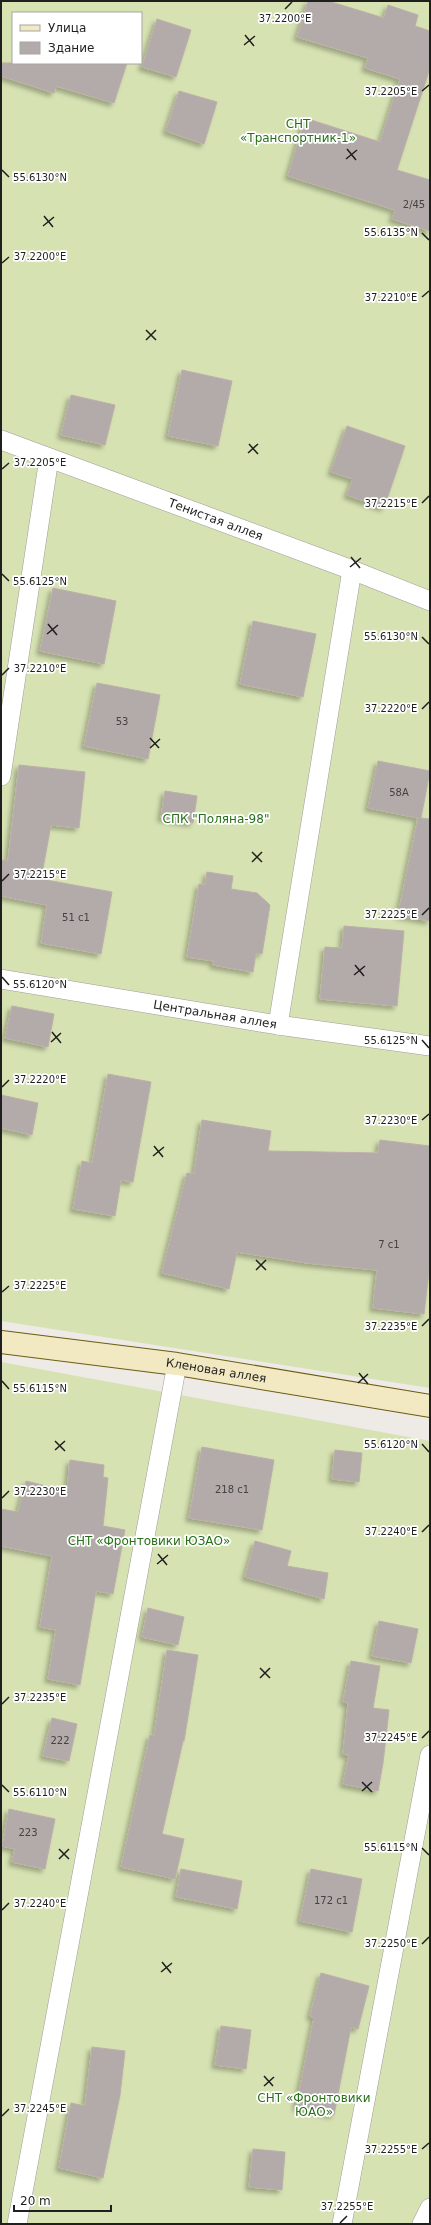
<svg xmlns="http://www.w3.org/2000/svg" width="431" height="2225" font-family="'DejaVu Sans',sans-serif">
<style>
.grass{fill:#d6e2b2;fill-rule:evenodd}
.building{fill:#b3aba9;stroke:#beaeaa;filter:url(#shadow)}
.lines{fill:none;stroke-linecap:round;stroke-linejoin:round}
.lane-casing{stroke:#9c9c9c;stroke-width:20}
.secondary-casing{stroke:#695d12;stroke-width:24}
.lane{stroke:#fff;stroke-width:19}
.secondary{stroke:#f2e8c1;stroke-width:22}
.ticks{fill:none;stroke:#1f1f1f;stroke-width:1.5}
.labels{text-anchor:middle;stroke-width:3.5;stroke-linejoin:round;paint-order:stroke}
.number-label{font-size:10px;fill:#444242}
.park-label{font-size:12px;fill:#287019;stroke:#fff}
.street-label{font-size:12px;fill:#1f1f1f;stroke:#fff}
.ticks-label{font-size:10px;text-anchor:middle;fill:#1f1f1f;stroke:#fff;stroke-width:3.5;stroke-linejoin:round;paint-order:stroke}
</style>
<defs>
<filter id="shadow"><feDropShadow dx="-3.5" dy="3.5" stdDeviation="2" flood-color="#0004"/></filter>
</defs>
<rect width="100%" height="100%" fill="#eeeae6"/>
<g class="grass">
<path d="M1,1H430V1388L1,1321ZM13,13H141V63H13Z"/>
<polygon points="1,1362 430,1441 430,2224 1,2224"/>
</g>
<g class="building">
<polygon points="308,1 328,1 384,18 388,5 418,15 415,26 430,31 430,68 397,170 430,180 430,231 392,219 395,210 288,176 305,118 380,142 400,79 365,68 368,58 297,37"/>
<polygon points="157,19 191,30 176,77 142,67"/>
<polygon points="1,63 127,63 114,103 56,86 54,93 1,76"/>
<polygon points="179,91 217,102 204,144 166,131"/>
<polygon points="182,370 232,381 218,446 168,436"/>
<polygon points="71,395 115,405 105,445 61,435"/>
<polygon points="347,426 405,446 384,508 347,495 353,479 331,472"/>
<polygon points="53,588 116,601 104,664 40,651"/>
<polygon points="253,621 316,634 303,697 240,684"/>
<polygon points="97,683 160,695 148,759 84,746"/>
<polygon points="378,761 430,771 421,818 430,819 430,921 398,915 418,818 368,808"/>
<polygon points="19,765 85,772 79,828 51,825 41,879 112,892 101,954 41,943 47,905 1,896 1,860 8,861"/>
<polygon points="165,791 197,796 193,823 161,818"/>
<polygon points="207,872 233,876 231,889 257,893 270,905 262,954 256,953 253,972 213,965 214,961 187,957 199,884 205,885"/>
<polygon points="344,926 404,931 397,1006 320,999 325,947 342,948"/>
<polygon points="12,1006 54,1014 48,1047 5,1038"/>
<polygon points="108,1074 151,1082 133,1182 121,1180 115,1216 73,1209 82,1161 92,1163"/>
<polygon points="1,1095 38,1103 32,1135 1,1128"/>
<polygon points="202,1120 271,1131 268,1151 378,1153 380,1140 430,1146 430,1264 424,1314 373,1308 377,1270 307,1263 237,1252 229,1289 162,1273 187,1173 194,1174"/>
<polygon points="202,1447 274,1460 262,1530 189,1518"/>
<polygon points="335,1450 362,1453 359,1482 332,1479"/>
<polygon points="70,1460 104,1465 103,1477 108,1478 103,1526 125,1530 113,1594 96,1591 80,1685 48,1679 56,1630 40,1627 52,1556 1,1546 1,1509 18,1512 26,1481 67,1491"/>
<polygon points="255,1541 291,1551 287,1566 328,1573 324,1599 245,1577"/>
<polygon points="148,1608 184,1617 178,1645 142,1637"/>
<polygon points="379,1621 418,1629 411,1663 372,1656"/>
<polygon points="167,1650 198,1655 184,1741 183,1741 162,1834 184,1839 175,1879 121,1867 150,1735 154,1736"/>
<polygon points="351,1661 380,1666 373,1708 389,1710 383,1763 378,1791 343,1784 349,1755 343,1754 348,1703 343,1702"/>
<polygon points="52,1718 77,1724 69,1761 43,1756"/>
<polygon points="9,1809 55,1819 45,1869 12,1862 15,1849 2,1846"/>
<polygon points="181,1869 242,1881 237,1909 176,1897"/>
<polygon points="311,1869 362,1879 352,1932 300,1921"/>
<polygon points="321,1973 369,1986 358,2029 351,2027 334,2115 296,2107 314,2018 310,2016"/>
<polygon points="221,2026 251,2030 246,2069 215,2065"/>
<polygon points="92,2047 125,2051 120,2095 103,2178 59,2168 71,2103 85,2106"/>
<polygon points="253,2149 285,2152 282,2190 249,2187"/>
</g>
<g class="lines">
<g class="lane-casing">
<g id="lane">
<path id="s1" d="M1,440L352,570L430,601"/>
<polyline points="1,776 49,458"/>
<path id="s2" d="M1,979L278,1025L430,1046"/>
<polyline points="278,1025 352,570"/>
<polyline points="17,2224 177,1364"/>
<polyline points="342,2224 430,1755"/>
<polyline points="422,2224 430,2208"/>
</g>
</g>
<g class="secondary-casing">
<g id="secondary">
<path id="s3" d="M1,1342L177,1364L430,1406"/>
</g>
</g>
<use href="#lane" class="lane"/>
<use href="#secondary" class="secondary"/>
</g>
<path class="ticks" d="M285,9L292,2M245,35L254,46M244,45L255,36M422,91L429,85M347,149L356,160M346,159L357,150M2,170L9,177M44,216L53,227M43,226L54,217M422,233L429,240M2,263L9,257M422,297L429,291M146,330L156,340M146,340L156,330M249,444L258,454M248,453L258,444M2,469L9,463M422,503L429,496M351,557L360,568M350,567L361,558M2,574L9,581M48,624L57,635M47,634L58,625M422,637L429,644M2,675L9,668M422,709L429,702M150,738L159,748M150,748L160,739M252,852L262,862M252,862L262,852M2,881L9,874M422,915L429,908M355,965L364,976M354,975L365,966M2,977L9,985M52,1032L61,1043M422,1040L429,1048M51,1042L61,1033M2,1087L9,1080M422,1120L429,1114M154,1146L163,1157M153,1156L164,1147M256,1260L266,1270M256,1270L266,1260M2,1292L9,1286M422,1326L429,1319M359,1373L368,1384M2,1381L9,1389M358,1383L368,1374M55,1441L65,1451M422,1444L429,1452M55,1450L65,1441M2,1498L9,1491M422,1532L429,1525M158,1554L167,1565M157,1564L168,1555M260,1668L270,1678M260,1678L270,1668M2,1704L9,1697M422,1738L429,1731M362,1782L372,1792M2,1785L9,1792M362,1791L372,1782M422,1848L429,1855M59,1849L69,1859M59,1859L69,1849M2,1910L9,1903M422,1944L429,1937M162,1962L171,1973M161,1972L172,1963M264,2076L273,2086M264,2086L274,2077M2,2116L9,2109M422,2149L429,2143M340,2223L347,2216"/>
<g class="labels">
<g class="number-label">
<text x="414" y="208">2/45</text>
<text x="122" y="725">53</text>
<text x="399" y="796">58А</text>
<text x="76" y="921">51 с1</text>
<text x="389" y="1248">7 с1</text>
<text x="232" y="1493">218 с1</text>
<text x="60" y="1744">222</text>
<text x="28" y="1836">223</text>
<text x="331" y="1904">172 с1</text>
</g>
<g class="park-label">
<text x="298" y="128">СНТ<tspan x="298" dy="14">«Транспортник-1»</tspan></text>
<text x="216" y="823">СПК "Поляна-98"</text>
<text x="149" y="1545">СНТ «Фронтовики ЮЗАО»</text>
<text x="314" y="2102">СНТ «Фронтовики<tspan x="314" dy="14">ЮАО»</tspan></text>
</g>
<g class="street-label">
<text dy="4" stroke="none"><textPath href="#s1" startOffset="229">Тенистая аллея</textPath></text>
<text dy="4" stroke="none"><textPath href="#s2" startOffset="217">Центральная аллея</textPath></text>
<text dy="4" stroke="none"><textPath href="#s3" startOffset="217">Кленовая аллея</textPath></text>
</g>
</g>
<g class="ticks-label">
<text x="285" y="22">37.2200°E</text>
<text x="391" y="95">37.2205°E</text>
<text x="40" y="181">55.6130°N</text>
<text x="391" y="236">55.6135°N</text>
<text x="40" y="260">37.2200°E</text>
<text x="391" y="301">37.2210°E</text>
<text x="40" y="466">37.2205°E</text>
<text x="391" y="507">37.2215°E</text>
<text x="40" y="585">55.6125°N</text>
<text x="391" y="640">55.6130°N</text>
<text x="40" y="672">37.2210°E</text>
<text x="391" y="712">37.2220°E</text>
<text x="40" y="878">37.2215°E</text>
<text x="391" y="918">37.2225°E</text>
<text x="40" y="988">55.6120°N</text>
<text x="391" y="1044">55.6125°N</text>
<text x="40" y="1083">37.2220°E</text>
<text x="391" y="1124">37.2230°E</text>
<text x="40" y="1289">37.2225°E</text>
<text x="391" y="1330">37.2235°E</text>
<text x="40" y="1392">55.6115°N</text>
<text x="391" y="1448">55.6120°N</text>
<text x="40" y="1495">37.2230°E</text>
<text x="391" y="1535">37.2240°E</text>
<text x="40" y="1701">37.2235°E</text>
<text x="391" y="1741">37.2245°E</text>
<text x="40" y="1796">55.6110°N</text>
<text x="391" y="1851">55.6115°N</text>
<text x="40" y="1907">37.2240°E</text>
<text x="391" y="1947">37.2250°E</text>
<text x="40" y="2112">37.2245°E</text>
<text x="391" y="2153">37.2255°E</text>
<text x="347" y="2210">37.2255°E</text>
</g>
<rect width="431" height="2225" fill="none" stroke="#1f1f1f" stroke-width="4"/>
<rect x="12" y="12" width="130" height="52" fill="#ffffff" stroke="#a5a5a5"/>
<rect x="20" y="25" width="20" height="6" fill="#f2e8c1" stroke="#a5a5a5"/>
<text x="48" y="32" font-size="12" fill="#1f1f1f">Улица</text>
<rect x="20" y="42" width="20" height="12" fill="#b3aba9" stroke="#a5a5a5"/>
<text x="48" y="52" font-size="12" fill="#1f1f1f">Здание</text>
<path d="M14 2205v6h97v-6" fill="none" stroke="#1f1f1f" stroke-width="2"/>
<text x="20" y="2205" font-size="12" fill="#1f1f1f" stroke="#ffffff" stroke-width="3" paint-order="stroke">20 m</text>
</svg>
